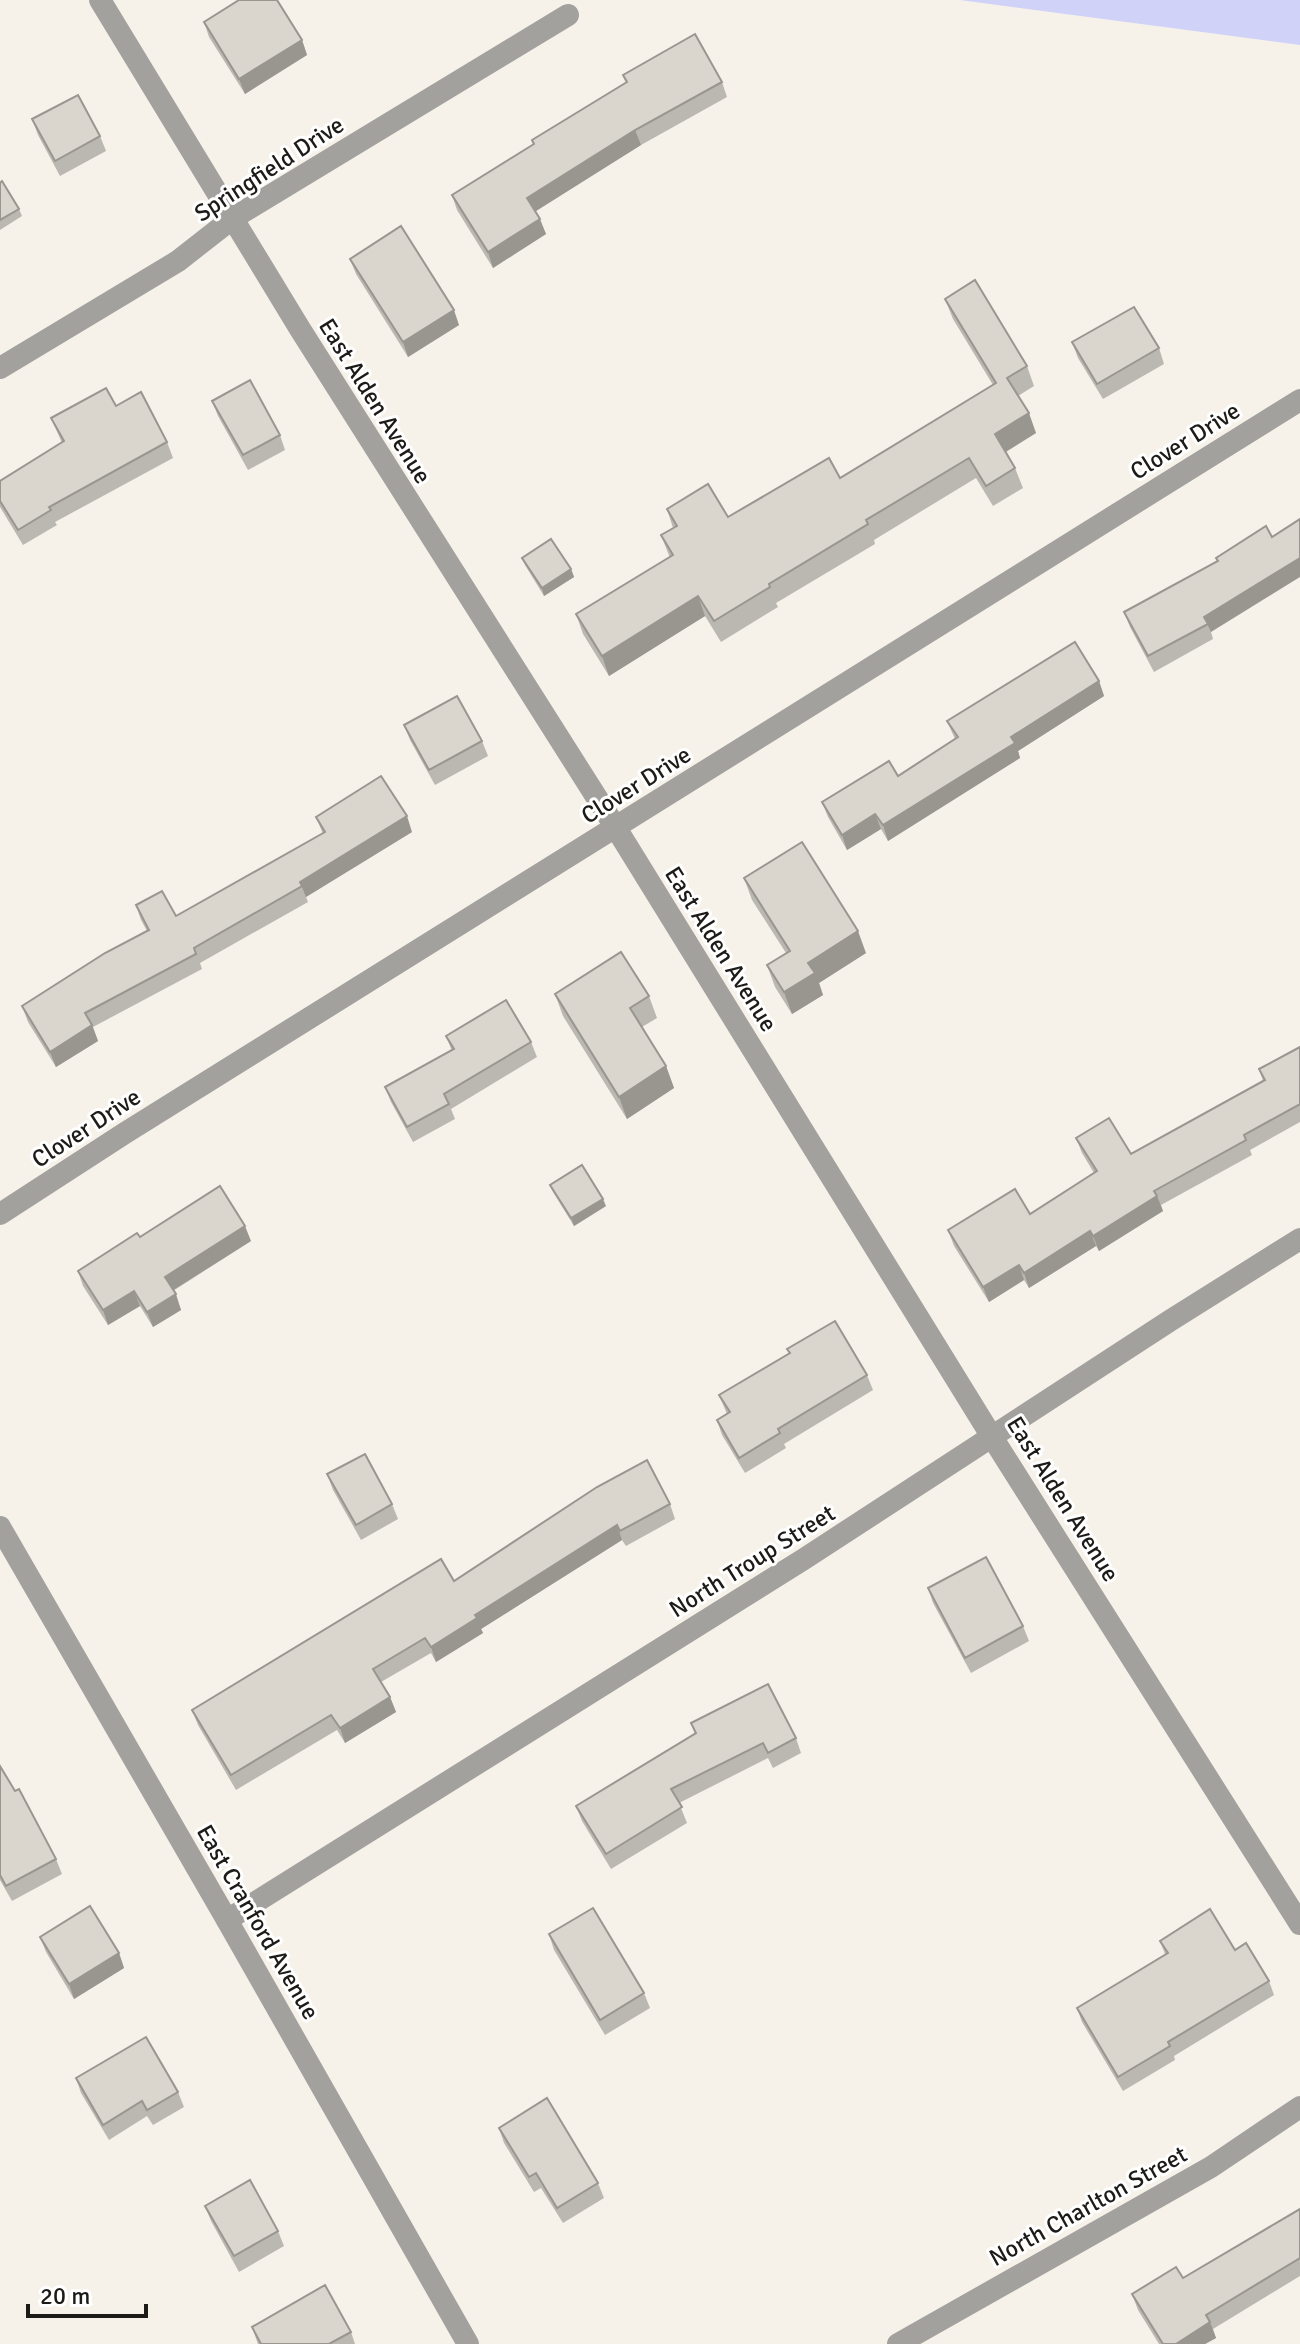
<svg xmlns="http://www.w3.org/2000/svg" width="1300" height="2344" font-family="Signika,sans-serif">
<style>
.green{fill:#d1d2f8}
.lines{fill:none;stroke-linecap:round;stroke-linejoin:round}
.minor{stroke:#a3a19e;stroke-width:22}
.wall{fill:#bbb8b1}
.shaded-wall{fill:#999690}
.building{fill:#dad6ce;stroke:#999690;stroke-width:2}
.labels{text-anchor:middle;stroke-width:6;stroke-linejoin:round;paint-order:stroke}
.street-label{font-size:24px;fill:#1c1b18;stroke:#fff}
</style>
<rect width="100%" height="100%" fill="#f6f2ea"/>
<polygon class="green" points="960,0 1300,0 1300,45"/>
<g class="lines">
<g class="minor">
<polyline points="100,0 300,329 616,828 992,1437 1300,1924"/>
<polyline points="0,368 178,261 233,218 568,15"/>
<polyline points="0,1214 125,1133 1300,400"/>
<polyline points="0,1527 227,1920 468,2344"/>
<polyline points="227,1920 804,1559 1171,1320 1300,1239"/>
<polyline points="898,2344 1211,2167 1300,2107"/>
</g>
</g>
<g class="wall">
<polygon points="204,22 302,40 307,55 245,94 209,37"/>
<polygon points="623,75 722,82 727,97 641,145 535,211 546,234 493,268 457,210 452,195 534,144 532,140 626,82"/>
<polygon points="32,119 100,136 106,151 60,176 38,135"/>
<polygon points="0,183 19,209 22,216 0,230"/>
<polygon points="350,259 459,325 408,357 356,274"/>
<polygon points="945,299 1027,366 1034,386 1018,396 1036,433 1006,452 1015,468 1023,488 993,506 976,478 874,540 875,544 776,603 778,607 721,642 705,616 609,676 583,634 576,614 670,558 661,535 673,528 667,509 728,517 840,478 993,385 953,319"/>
<polygon points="1072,342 1159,348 1164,364 1103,399 1078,358"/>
<polygon points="212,401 280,435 285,450 248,470 218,416"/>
<polygon points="116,406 167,442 173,458 55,522 57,525 23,545 0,507 0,481 62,443 51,418"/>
<polygon points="1266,526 1211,632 1213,639 1154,672 1130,627 1124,612 1217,562 1216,558"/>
<polygon points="522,558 571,569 574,577 544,596 525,565"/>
<polygon points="1099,681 1104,696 1018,751 1020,758 888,841 881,829 847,850 828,817 822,802 898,776 955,739 947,721"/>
<polygon points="404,725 482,741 488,756 435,785 410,740"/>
<polygon points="316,817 412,832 306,897 308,902 200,963 202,969 93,1027 98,1041 56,1067 28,1022 22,1006 147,931 141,920 136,905 176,916 323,834"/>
<polygon points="744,878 866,953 819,983 823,995 792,1014 775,987 767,965 786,953 752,900"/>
<polygon points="555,994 649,996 657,1018 642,1027 666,1066 674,1088 627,1119 563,1016"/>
<polygon points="446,1036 531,1042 537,1057 451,1109 455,1119 413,1142 391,1102 385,1087 452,1051"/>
<polygon points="1300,1047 1300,1122 1250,1150 1252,1155 1161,1205 1163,1211 1099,1251 1096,1246 1029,1288 1024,1280 989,1302 954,1246 948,1230 1030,1214 1094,1173 1082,1153 1076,1138 1131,1154 1263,1081 1259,1069"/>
<polygon points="550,1185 606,1206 574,1226 553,1192"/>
<polygon points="251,1241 173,1291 181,1310 153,1327 140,1306 108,1325 83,1286 78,1271"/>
<polygon points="787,1349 867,1375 873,1390 784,1444 786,1448 745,1473 722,1435 717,1420 727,1414 719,1395 789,1354"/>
<polygon points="327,1474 392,1504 398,1519 361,1540 333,1490"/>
<polygon points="670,1504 675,1519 626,1546 622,1540 481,1629 483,1633 436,1662 431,1653 381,1682 390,1697 396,1712 345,1743 337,1730 236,1790 198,1725 192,1710 454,1581"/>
<polygon points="928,1588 1023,1626 1029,1641 971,1673 933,1603"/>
<polygon points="691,1723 796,1738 801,1753 773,1768 768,1758 679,1803 687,1823 611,1869 582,1821 576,1806 695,1734"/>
<polygon points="0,1766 56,1859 62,1874 12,1901 0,1880"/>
<polygon points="549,1934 644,1993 650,2008 605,2035 554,1950"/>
<polygon points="40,1937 119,1953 124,1968 74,1999 46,1952"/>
<polygon points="1160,1941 1235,1950 1269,1981 1274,1995 1174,2056 1175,2060 1123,2091 1082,2022 1077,2008 1165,1954"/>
<polygon points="76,2078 178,2092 184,2107 153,2125 147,2116 109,2140 81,2093"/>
<polygon points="499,2128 598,2183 604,2198 563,2223 541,2188 534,2192 504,2143"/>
<polygon points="205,2206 278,2231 284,2246 239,2272 211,2221"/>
<polygon points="1300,2209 1300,2276 1213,2329 1216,2338 1205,2344 1159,2344 1138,2310 1132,2294 1183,2278"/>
<polygon points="252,2327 351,2332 355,2344 258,2344"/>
</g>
<g class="shaded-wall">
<polygon points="302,40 307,55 245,94 239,79"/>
<polygon points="635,130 641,145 533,213 527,198"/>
<polygon points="540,219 546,234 493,268 488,252"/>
<polygon points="454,310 459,325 408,357 403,342"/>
<polygon points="1029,413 1036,433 1002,454 995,434"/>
<polygon points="1300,558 1300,577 1211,632 1204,617"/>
<polygon points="571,569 574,577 544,596 542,588"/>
<polygon points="698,596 705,616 609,676 602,656"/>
<polygon points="1099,681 1104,696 1018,751 1020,758 888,841 883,825 1011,737"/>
<polygon points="875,814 881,829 847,850 842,835"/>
<polygon points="407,816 412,832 306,897 300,882"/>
<polygon points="858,931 866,953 819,983 823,995 792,1014 784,992 808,963"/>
<polygon points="92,1025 98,1041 56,1067 50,1052"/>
<polygon points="666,1066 674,1088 627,1119 619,1097"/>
<polygon points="1157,1196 1163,1211 1099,1251 1093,1236"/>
<polygon points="603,1199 606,1206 574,1226 571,1218"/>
<polygon points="245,1226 251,1241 170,1292 165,1277"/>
<polygon points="1090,1231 1096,1246 1029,1288 1024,1273"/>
<polygon points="1019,1265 1024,1280 989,1302 983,1287"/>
<polygon points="134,1291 140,1306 108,1325 103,1310"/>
<polygon points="176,1294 181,1310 153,1327 147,1312"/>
<polygon points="617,1525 622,1540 481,1629 483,1633 436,1662 431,1647 475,1615"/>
<polygon points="390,1697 396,1712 345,1743 340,1728"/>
<polygon points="119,1953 124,1968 74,1999 69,1984"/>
<polygon points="1210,2322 1216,2338 1205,2344 1176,2344"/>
</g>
<g class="building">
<polygon points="239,0 277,0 302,40 239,79 204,22"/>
<polygon points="695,34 722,82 635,130 527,198 540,219 488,252 452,195 534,144 532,140 627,82 623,75"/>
<polygon points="78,95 100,136 55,161 32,119"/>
<polygon points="2,181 19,209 0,220 0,183"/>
<polygon points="401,226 454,310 403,342 350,259"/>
<polygon points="975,280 1027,366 1007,378 1029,413 995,434 1015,468 986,486 969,458 866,520 868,524 769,584 770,587 714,621 698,596 602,656 576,614 673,555 661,535 677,526 667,509 708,484 728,517 829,458 840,478 996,383 945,299"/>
<polygon points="1134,307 1159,348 1097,384 1072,342"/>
<polygon points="250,380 280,435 243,455 212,401"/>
<polygon points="106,388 116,406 141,392 167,442 49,507 51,510 18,530 0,501 0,481 64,441 51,418"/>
<polygon points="1300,519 1300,558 1204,617 1208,624 1148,656 1124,612 1218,561 1216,558 1266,526 1272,537"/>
<polygon points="551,539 571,569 542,588 522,558"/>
<polygon points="1075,642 1099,681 1011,737 1015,743 883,825 875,814 842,835 822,802 889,761 898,776 958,737 947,721"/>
<polygon points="457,696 482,741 429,770 404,725"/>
<polygon points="381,776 407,816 300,882 302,886 194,948 196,954 85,1013 92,1025 50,1052 22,1006 105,953 149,930 136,905 162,891 176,916 325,832 316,817"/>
<polygon points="802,842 858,931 808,963 815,973 784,992 767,965 790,951 744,878"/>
<polygon points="621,952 649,996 630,1008 666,1066 619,1097 555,994"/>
<polygon points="506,1000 531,1042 444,1094 449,1104 407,1127 385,1087 454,1049 446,1036"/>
<polygon points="1300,1047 1300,1104 1244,1135 1246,1140 1154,1191 1157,1196 1093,1236 1090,1231 1024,1273 1019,1265 983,1287 948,1230 1015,1189 1030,1214 1097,1171 1076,1138 1109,1118 1131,1154 1265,1080 1259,1069"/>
<polygon points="582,1165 603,1199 571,1218 550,1185"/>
<polygon points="220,1186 245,1226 165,1277 176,1294 147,1312 134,1291 103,1310 78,1271 137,1233 140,1237"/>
<polygon points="835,1321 867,1375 778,1429 780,1433 739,1458 717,1420 730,1412 719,1395 790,1353 787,1349"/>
<polygon points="365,1454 392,1504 356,1525 327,1474"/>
<polygon points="647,1460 670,1504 620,1531 617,1525 475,1615 477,1618 431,1647 425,1638 373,1669 390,1697 340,1728 331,1715 231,1775 192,1710 441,1559 454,1581 597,1487"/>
<polygon points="986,1557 1023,1626 965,1658 928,1588"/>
<polygon points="768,1684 796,1738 768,1753 763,1743 671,1789 682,1807 606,1854 576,1806 696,1733 691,1723"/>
<polygon points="0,1766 15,1791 19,1789 56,1859 6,1886 0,1875"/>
<polygon points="90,1906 119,1953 69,1984 40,1937"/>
<polygon points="593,1908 644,1993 600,2020 549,1934"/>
<polygon points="1210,1909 1235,1950 1246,1943 1269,1981 1168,2042 1170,2046 1118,2077 1077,2008 1168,1953 1160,1941"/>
<polygon points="146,2037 178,2092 147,2110 142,2101 103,2125 76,2078"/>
<polygon points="547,2098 598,2183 557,2208 536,2173 529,2177 499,2128"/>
<polygon points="250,2180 278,2231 234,2256 205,2206"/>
<polygon points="1300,2209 1300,2258 1206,2315 1210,2322 1176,2344 1163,2344 1132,2294 1176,2267 1183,2278"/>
<polygon points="325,2285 351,2332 329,2344 261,2344 252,2327"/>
</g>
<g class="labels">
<g class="street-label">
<text transform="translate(269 169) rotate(-33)" y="8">Springfield Drive</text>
<text transform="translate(375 401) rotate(58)" y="8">East Alden Avenue</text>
<text transform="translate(1185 441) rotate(-32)" y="8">Clover Drive</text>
<text transform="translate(636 785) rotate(-32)" y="8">Clover Drive</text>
<text transform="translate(721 949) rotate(58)" y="8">East Alden Avenue</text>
<text transform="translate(86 1128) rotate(-33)" y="8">Clover Drive</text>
<text transform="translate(1063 1499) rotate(58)" y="8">East Alden Avenue</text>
<text transform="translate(752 1561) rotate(-32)" y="8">North Troup Street</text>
<text transform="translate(258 1922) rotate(60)" y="8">East Cranford Avenue</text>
<text transform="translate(1088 2206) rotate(-29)" y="8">North Charlton Street</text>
</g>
</g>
<path d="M28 2304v12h118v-12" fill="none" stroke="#1c1b18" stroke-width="4"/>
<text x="40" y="2304" font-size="24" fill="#1c1b18" stroke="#ffffff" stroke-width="6" paint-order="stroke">20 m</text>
</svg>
